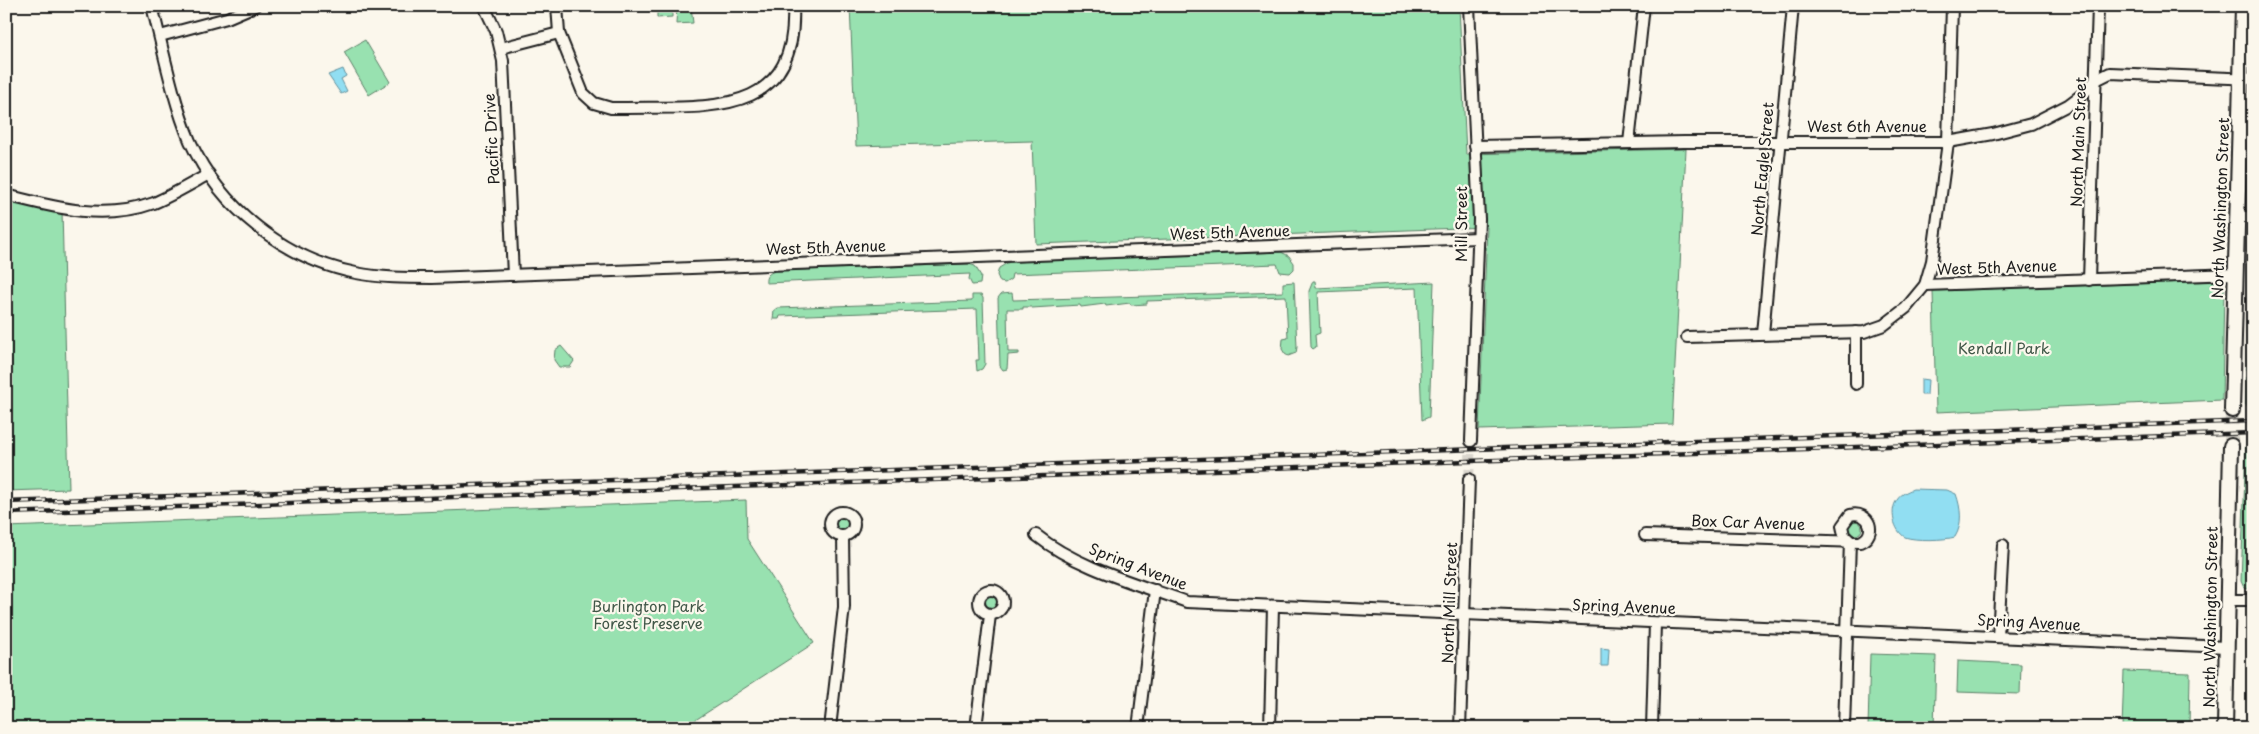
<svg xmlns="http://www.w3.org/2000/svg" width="2259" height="734" font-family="'Playpen Sans',sans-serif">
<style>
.green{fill:#98e1b0;stroke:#5a7e66}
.water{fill:#91def2;stroke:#62909c}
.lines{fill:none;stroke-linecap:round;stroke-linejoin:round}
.minor-tunnel{stroke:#dad6cd;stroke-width:10;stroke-dasharray:10 5;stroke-linecap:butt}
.major-tunnel{stroke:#dad6cd;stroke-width:14;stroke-dasharray:14 7;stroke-linecap:butt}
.minor-casing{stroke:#1c1c1c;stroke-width:14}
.major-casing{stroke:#1c1c1c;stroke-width:18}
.minor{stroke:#fbf7ec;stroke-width:10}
.major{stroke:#fbf7ec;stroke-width:14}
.rail-casing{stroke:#1c1c1c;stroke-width:4.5}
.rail{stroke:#fbf7ec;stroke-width:2.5;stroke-dasharray:8;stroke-linecap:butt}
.labels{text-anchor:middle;stroke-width:4.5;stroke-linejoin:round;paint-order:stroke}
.street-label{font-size:15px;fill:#1c1c1c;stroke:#fbf7ec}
.park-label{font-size:15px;fill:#415748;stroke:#fbf7ec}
</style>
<rect width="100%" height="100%" fill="#fbf7ec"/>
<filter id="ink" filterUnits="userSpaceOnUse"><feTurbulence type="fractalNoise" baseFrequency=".02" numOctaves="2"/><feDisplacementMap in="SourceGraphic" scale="10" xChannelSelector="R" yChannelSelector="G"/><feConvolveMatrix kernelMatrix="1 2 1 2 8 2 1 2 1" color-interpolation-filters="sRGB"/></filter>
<g filter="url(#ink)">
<g class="green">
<polygon points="657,6 672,6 672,17 657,18"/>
<polygon points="677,6 691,6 693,23 676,24"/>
<polygon points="850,6 1459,6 1466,154 1686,149 1672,424 1479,430 1487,227 1036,244 1032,141 856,146"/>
<polygon points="365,40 390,82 369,95 344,52"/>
<polygon points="6,196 62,210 69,489 6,491"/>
<polygon points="2253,231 2251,284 2253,285 2253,406 2246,405 2250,233"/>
<polygon points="1281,252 1289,256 1294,263 1294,269 1290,273 1280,272 1277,264 1012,274 1011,279 1005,283 1000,282 997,275 999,268 1009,262"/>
<path d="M969,264L975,266L981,276L980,284L972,285L969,279L970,274L766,283C765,276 769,273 775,271Z"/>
<polygon points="1313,281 1315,281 1316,288 1434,282 1429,417 1422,420 1417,288 1318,292 1320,333 1315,335 1316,347 1313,349 1311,347 1309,291"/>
<polygon points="2217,281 2224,288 2222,400 1936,412 1933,291"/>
<polygon points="1294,282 1297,347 1296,353 1288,356 1285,354 1282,349 1283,339 1288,338 1286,296 1147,301 1147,304 1131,305 1130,303 1106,306 1105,304 1081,307 1080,305 1032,308 1031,307 1023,307 1023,309 1007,309 1008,352 1019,352 1019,354 1008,355 1007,369 1003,370 1000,366 998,298 1001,294 1012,293 1013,300 1283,292 1283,283"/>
<polygon points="972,295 981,295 983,298 985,364 982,369 977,371 976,360 979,360 977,309 780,316 779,319 773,319 774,311 778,308 972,301"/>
<polygon points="561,346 574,361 570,367 559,367 554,360 555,350"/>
<polygon points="2253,446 2253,590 2244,588 2241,581 2246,447"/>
<polygon points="746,500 747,539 814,643 683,728 6,728 6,527"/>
<circle cx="842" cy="524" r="6"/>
<circle cx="1855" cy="528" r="7"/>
<circle cx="991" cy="603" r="7"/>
<polygon points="1870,654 1936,656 1934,728 1868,728"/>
<polygon points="1958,661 2021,664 2020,694 1957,692"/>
<polygon points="2124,671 2190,673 2189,728 2122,728"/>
</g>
<g class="water">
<polygon points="343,69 346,76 341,79 347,91 341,94 328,75"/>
<polygon points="1921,379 1928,380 1927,395 1921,395"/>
<path d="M1913,489L1947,490L1956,494C1961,508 1963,524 1955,537C1945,540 1915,541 1905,537C1894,531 1889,510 1897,500C1901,494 1906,492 1913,489Z"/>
<polygon points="1601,648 1609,649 1608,666 1601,666"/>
</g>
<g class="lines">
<polyline class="minor-tunnel" points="1469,479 1471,441"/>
<polyline class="major-tunnel" points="2231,446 2232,410"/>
<g class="minor-casing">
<g id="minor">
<path d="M152,6C163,49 173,101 190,141C220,208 285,259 356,273C381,278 406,278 432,278L1478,238"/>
<polyline points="484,6 496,31 503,61 513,275"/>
<path d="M557,6L559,33L583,93L594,103L611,108H620C702,106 799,121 793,6"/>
<polyline points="1469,6 1479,219 1471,441"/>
<polyline points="160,36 227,18 255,6"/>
<polyline points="501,48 559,33"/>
<polyline points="1629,143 1644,6"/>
<polyline points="1475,146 1684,142 1948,142 1993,134 2031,124 2068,105 2084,93 2096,80 2110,73 2253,79"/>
<path d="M6,195C56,208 104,221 154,203C173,195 191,184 209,174"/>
<polyline points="2237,216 2253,218"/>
<polyline points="2089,280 2098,6"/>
<polyline points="1925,285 2235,274"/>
<polyline points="1763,334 1793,6"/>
<polyline points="1687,337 1864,332 1884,325 1906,308 1925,285 1932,261 1948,142 1952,6"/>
<polyline points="1856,384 1856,332"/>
<circle cx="842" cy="524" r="12"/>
<path d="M1036,535C1077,568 1138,584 1187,602L2227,647"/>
<path d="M1645,535L1860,542C1878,535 1870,510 1850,515L1842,526L1844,535L1850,541"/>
<circle cx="991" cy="602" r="12"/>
<polyline points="2227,600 2253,600"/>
<polyline points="1998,637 2003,545"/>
<polyline points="830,728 844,607 843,536"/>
<polyline points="976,728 990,615"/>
<polyline points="1138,728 1155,590"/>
<polyline points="1270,728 1273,606"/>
<polyline points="1460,728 1469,479"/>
<polyline points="1652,728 1655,623"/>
<polyline points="1844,728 1850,541"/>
</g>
</g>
<g class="major-casing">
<g id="major">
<polyline points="2232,410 2243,6"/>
<polyline points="2225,728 2231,446"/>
</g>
</g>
<use href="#minor" class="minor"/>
<use href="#major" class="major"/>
<g class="rail-casing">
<g id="rail">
<polyline points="6,502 2253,421"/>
<polyline points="6,513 2253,433"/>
</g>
</g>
<use href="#rail" class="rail"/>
</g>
</g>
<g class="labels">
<g class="street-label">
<text x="1867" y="132">West 6th Avenue</text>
<text transform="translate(492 139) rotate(-93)" y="5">Pacific Drive</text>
<text transform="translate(2079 142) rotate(-88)" y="5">North Main Street</text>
<text transform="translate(1763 169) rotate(-85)" y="5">North Eagle Street</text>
<text transform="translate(2221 208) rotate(-88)" y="5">North Washington Street</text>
<text transform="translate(1462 224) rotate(-90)" y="5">Mill Street</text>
<text transform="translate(1230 233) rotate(-2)" y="5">West 5th Avenue</text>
<text transform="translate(826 248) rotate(-2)" y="5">West 5th Avenue</text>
<text transform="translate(1997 268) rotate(-2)" y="5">West 5th Avenue</text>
<text transform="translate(1748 523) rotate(2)" y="5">Box Car Avenue</text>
<text transform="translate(1138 567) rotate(21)" y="5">Spring Avenue</text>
<text transform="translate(1450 603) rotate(-88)" y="5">North Mill Street</text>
<text transform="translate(1624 607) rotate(2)" y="5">Spring Avenue</text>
<text transform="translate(2211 617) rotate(-89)" y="5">North Washington Street</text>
<text transform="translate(2029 623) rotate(3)" y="5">Spring Avenue</text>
</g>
<g class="park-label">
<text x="2004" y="354">Kendall Park</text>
<text x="648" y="612">Burlington Park<tspan x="648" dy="17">Forest Preserve</tspan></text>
</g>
</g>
<rect width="2259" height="734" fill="none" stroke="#fbf7ec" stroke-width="25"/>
<rect x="12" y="12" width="2234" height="709" fill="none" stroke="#1c1c1c" stroke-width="2" filter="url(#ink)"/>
</svg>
